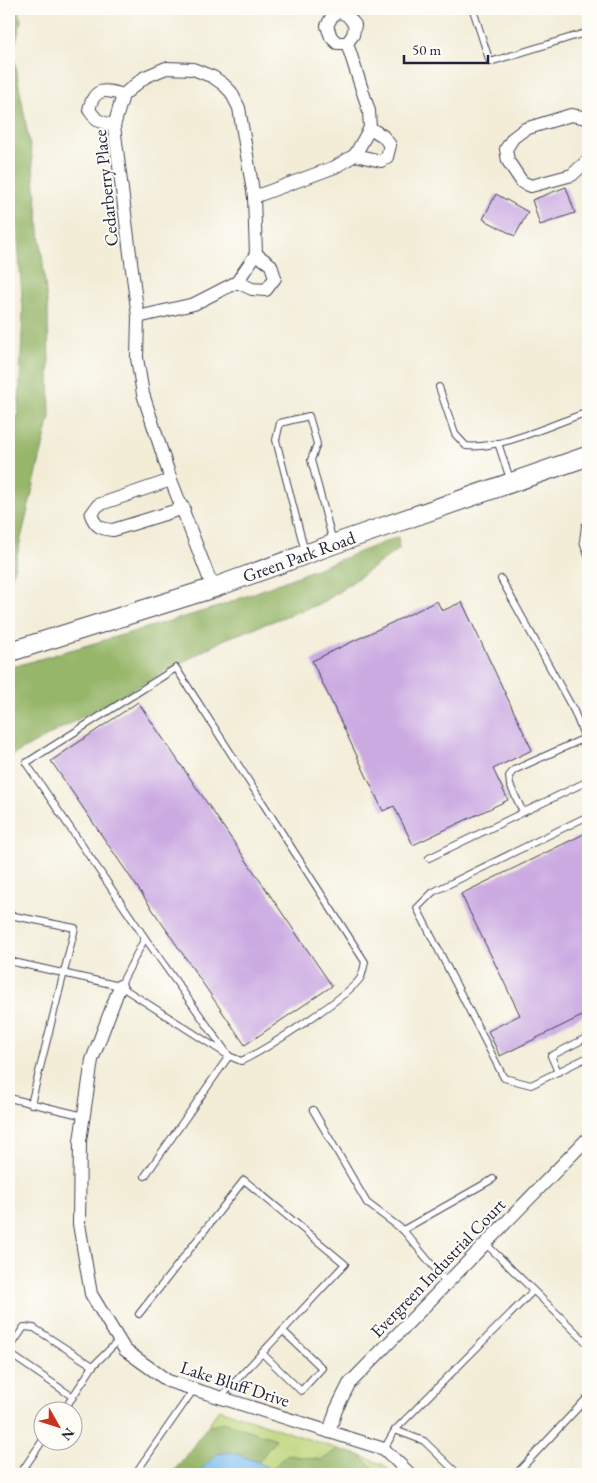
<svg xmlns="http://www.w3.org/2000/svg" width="597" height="1483" font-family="'EB Garamond',serif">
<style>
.green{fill:#bed579;stroke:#707c5a}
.forest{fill:#96b669;stroke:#5c6c52}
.water{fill:#7cbdf1;stroke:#4f7096}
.building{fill:#cbaae2}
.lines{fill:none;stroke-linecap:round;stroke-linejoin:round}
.lane-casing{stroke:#414053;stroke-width:8}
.street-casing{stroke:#414053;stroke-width:14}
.secondary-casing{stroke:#414053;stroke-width:21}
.lane{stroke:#fff;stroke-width:6}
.street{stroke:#fff;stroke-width:12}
.secondary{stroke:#fff;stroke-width:19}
.rail{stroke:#22223b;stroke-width:3}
.labels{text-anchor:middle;stroke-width:4;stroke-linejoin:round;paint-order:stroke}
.street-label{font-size:18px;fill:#22223b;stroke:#fdfcf7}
</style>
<rect width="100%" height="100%" fill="#fdfcf7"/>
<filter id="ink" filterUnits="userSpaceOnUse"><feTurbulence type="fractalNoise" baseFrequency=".02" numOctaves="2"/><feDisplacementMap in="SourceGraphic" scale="10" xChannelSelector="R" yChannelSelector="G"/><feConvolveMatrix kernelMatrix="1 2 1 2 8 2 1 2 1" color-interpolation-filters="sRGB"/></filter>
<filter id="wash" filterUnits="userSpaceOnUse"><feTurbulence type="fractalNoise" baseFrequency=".0096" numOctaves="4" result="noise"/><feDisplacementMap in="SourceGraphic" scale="20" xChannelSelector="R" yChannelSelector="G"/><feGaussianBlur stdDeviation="1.12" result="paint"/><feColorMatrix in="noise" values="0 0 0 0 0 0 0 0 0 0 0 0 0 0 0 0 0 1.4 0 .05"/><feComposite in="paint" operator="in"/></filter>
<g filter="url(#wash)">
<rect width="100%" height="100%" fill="#f3edd8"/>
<g class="green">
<polygon points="219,1409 338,1449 322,1460 286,1455 270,1471 258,1462 275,1440 207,1427"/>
<polygon points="359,1455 384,1465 393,1474 380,1474"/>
</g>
<g class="forest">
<polygon points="9,9 18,9 21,22 13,52 32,158 48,312 50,417 9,589 9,471 19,404 23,310 16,213 9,154"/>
<polygon points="398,537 399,549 324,602 225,639 9,757 9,668 218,607"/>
<path d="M223,1422L276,1439L258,1462C223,1449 224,1448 197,1474H172L207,1427Z"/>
<polygon points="338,1449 359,1455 380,1474 278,1474 270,1471 286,1455 322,1460"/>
</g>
<polygon class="water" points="231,1452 258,1462 278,1474 197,1474 217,1454"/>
<g id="blocks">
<g class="building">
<polygon points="566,187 575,213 540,225 532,200"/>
<polygon points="496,194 528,212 515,236 483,219"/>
<polygon points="437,601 442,611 462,602 532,750 493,769 508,800 413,845 394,806 383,811 312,661"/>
<polygon points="138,702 332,986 245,1045 51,761"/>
<polygon points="588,832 588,1013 500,1056 488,1031 520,1015 461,894"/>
</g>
</g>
</g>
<g filter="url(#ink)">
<use href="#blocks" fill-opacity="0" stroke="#414053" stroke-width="1"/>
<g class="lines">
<g class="lane-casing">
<g id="lane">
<polyline points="476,9 474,13 490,62 588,32"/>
<path d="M439,387L455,434L466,446C500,450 555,423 588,412"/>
<polyline points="498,443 511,482"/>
<polyline points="588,525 585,526 583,541 588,556"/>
<polyline points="305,552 276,440 280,423 309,416 317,444 311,460 333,542"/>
<polyline points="501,579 574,711 588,746"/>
<polyline points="523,812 510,785 509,776 514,770 585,738"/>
<polyline points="588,816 433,892 417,908 504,1078 531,1085 588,1057"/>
<polyline points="429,858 588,781"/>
<polyline points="9,915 75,928 31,1104"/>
<path d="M9,961L120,986L229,1056L241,1061C262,1052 352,994 361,977C363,972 364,966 365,962L176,668L26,763L145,938L120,986"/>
<polyline points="558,1072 551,1056 588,1037"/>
<polyline points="9,1098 84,1116"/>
<polyline points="313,1110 367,1203 403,1230 447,1283"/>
<polyline points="145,1176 229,1056 145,938"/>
<polyline points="403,1230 493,1179"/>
<polyline points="486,1244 588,1344"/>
<polyline points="139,1314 244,1180 345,1264 220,1398"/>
<polyline points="262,1353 301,1391 322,1368 283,1331"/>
<polyline points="73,1397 13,1356 10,1348 24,1327 34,1328 93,1366"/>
<polyline points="64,1410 93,1366 119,1340"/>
<polyline points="395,1430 424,1441 458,1474"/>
<polyline points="384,1449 395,1430 533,1291"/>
<polyline points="20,1474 43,1440"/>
<polyline points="135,1474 194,1389"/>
<polyline points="516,1474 588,1397"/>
<polyline points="581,1474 588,1467"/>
</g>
</g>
<g class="street-casing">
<g id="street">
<polyline points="588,118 571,115 525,129 513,138 506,149 508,161 522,182 531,186 572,175 588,160"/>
<path d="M114,126L97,120L89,110C94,87 105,89 123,95"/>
<polyline points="355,155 381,161 387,157 390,145 383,136 370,128"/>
<polyline points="254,197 335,167 355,155 370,128 369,111 347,43 353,35 355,25 348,16 339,11 332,16 327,26 331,37 337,43 347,43"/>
<polyline points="237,282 252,289 266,290 275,278 271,265 256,254"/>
<polyline points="138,317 114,126 123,95 145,77 166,68 193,69 213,77 223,84 231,92 239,108 254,197 256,254 237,282 194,304 138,317 137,358 143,394 171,480 213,588"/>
<path d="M171,480L98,505L91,515C96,527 101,529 113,530L184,508"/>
<polyline points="120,986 92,1060 80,1141 79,1224 91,1294 125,1350 168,1381 384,1449 410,1474"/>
<polyline points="329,1432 336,1410 349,1384 588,1138"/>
</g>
</g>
<g class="secondary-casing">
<polyline id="secondary" points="9,652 213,588 334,544 588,456"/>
</g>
<use href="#lane" class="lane"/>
<use href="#street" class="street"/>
<use href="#secondary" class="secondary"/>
<polyline class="rail" points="9,368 9,407"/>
</g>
</g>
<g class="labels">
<g class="street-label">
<text transform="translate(106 188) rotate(-96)" y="6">Cedarberry Place</text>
<text transform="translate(299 557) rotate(-20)" y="6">Green Park Road</text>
<text transform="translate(438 1268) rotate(-46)" y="6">Evergreen Industrial Court</text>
<text transform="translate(235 1384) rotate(18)" y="6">Lake Bluff Drive</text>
</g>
</g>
<rect width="597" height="1483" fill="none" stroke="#fdfcf7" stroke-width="30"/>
<g transform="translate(58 1426) rotate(129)"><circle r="24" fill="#fdfcf7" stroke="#a5a5ac"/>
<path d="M0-4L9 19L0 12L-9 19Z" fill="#c8321e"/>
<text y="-8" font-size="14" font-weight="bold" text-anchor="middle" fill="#22223b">N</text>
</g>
<path d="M404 55v8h84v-8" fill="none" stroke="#22223b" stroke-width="2.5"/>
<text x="412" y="55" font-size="15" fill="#22223b" stroke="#fdfcf7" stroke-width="4" paint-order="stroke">50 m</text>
</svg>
